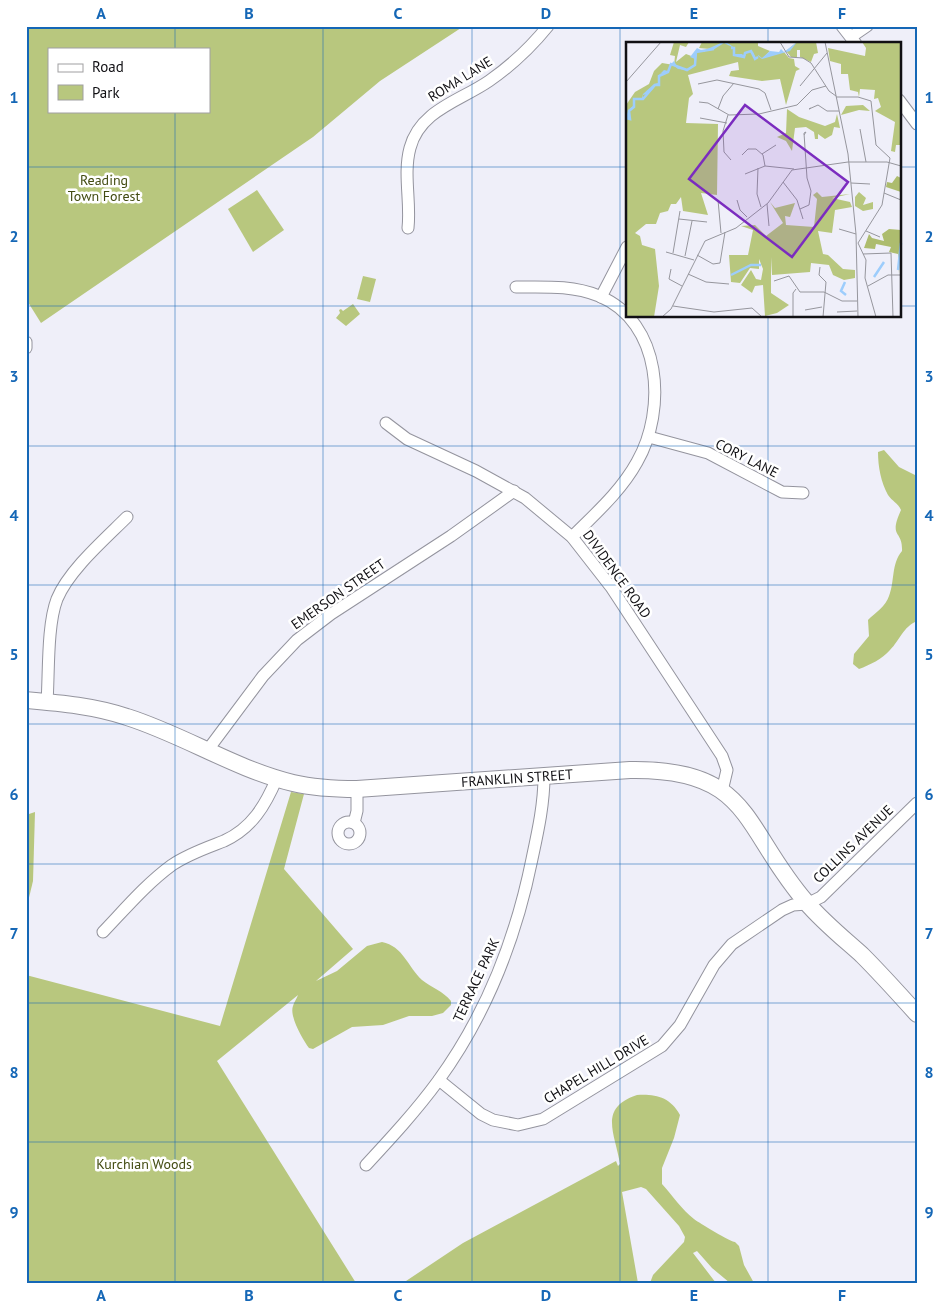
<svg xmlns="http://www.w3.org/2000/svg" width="943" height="1309" font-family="'PT Sans',sans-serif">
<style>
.green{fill:#b8c77e;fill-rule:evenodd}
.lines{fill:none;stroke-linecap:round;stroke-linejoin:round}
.street-casing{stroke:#94949e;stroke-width:13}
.secondary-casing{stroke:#94949e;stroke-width:18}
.street{stroke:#fff;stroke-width:11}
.secondary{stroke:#fff;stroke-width:16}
.grid{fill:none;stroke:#1567b6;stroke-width:1;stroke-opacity:0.55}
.labels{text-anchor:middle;stroke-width:5;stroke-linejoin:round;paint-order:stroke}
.street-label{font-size:14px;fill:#111014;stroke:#fff}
.park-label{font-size:14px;fill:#434c12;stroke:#fff}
.inset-river{fill:none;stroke:#9dcdfc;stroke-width:2.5}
.inset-road{fill:none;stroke:#96969d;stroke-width:1}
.view{fill:#7b2cbf;fill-opacity:0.15;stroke:#7b2cbf;stroke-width:2.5}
.inset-edge{fill:none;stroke:#111014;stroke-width:2.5}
.neatline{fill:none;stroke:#1567b6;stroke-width:2}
.grid-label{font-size:16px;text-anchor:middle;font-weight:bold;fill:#1567b6}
</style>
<rect width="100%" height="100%" fill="#efeff9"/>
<g class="green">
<path d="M26,26H464L380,81L313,137L41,323L26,299ZM49,49H209V111H49Z"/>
<polygon points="257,190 284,230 253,252 228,209"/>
<polygon points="363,276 376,279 370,302 357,299"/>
<polygon points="353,304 360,314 346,326 336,318 340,313 339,310 341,309 343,311"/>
<path d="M884,450L899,467L917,476V621C903,627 900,640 890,650C882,659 870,665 859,669L853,664L854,654L869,636L868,620C875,613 886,606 889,596C895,581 891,564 902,551C903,529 888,539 901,510C898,503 892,501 888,495C881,482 878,467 878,452Z"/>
<path d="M291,792L304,794L284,869L353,949L316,981L337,971L367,946L382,942C403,946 408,967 422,980C432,988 443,991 451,1001V1005L443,1013L432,1016H409L383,1025L352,1027L313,1049L309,1048C303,1040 289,1016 293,1006C294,1002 297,998 298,995L217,1061L356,1283H26V975L220,1026Z"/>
<polygon points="35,812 33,881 26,910 26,815"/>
<path d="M637,1095C656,1094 670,1097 680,1115L674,1138L662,1168V1184C672,1195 682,1210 694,1219C699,1223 731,1242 735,1242L739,1246L744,1265L754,1283H730L712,1268L697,1251L693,1253L716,1283H650L653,1275L684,1242L685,1237L679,1226L646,1189L641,1187L622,1192L638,1283H403L463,1243L616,1161L618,1166L620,1164C615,1133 598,1108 637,1095Z"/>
</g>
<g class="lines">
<g class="street-casing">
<g id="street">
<polyline points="842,26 856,44"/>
<polyline points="851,37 867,26"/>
<polyline points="899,100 917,124"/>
<path d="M408,228C411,202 403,174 410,148C420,110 460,101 489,81C512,65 531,47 548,26"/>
<path d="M516,287C544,287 572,285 599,296C662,322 667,410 637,462C621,491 596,513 572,537"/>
<polyline points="601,297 627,247"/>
<polyline points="26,342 26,348"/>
<polyline points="386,423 407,439 476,471 525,498 572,537 611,587 722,756 727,770 722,791"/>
<polyline points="649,437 708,453 782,492 803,493"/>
<path d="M47,702C49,673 47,625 57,599C69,570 105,539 127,517"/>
<polyline points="207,751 263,676 297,640 331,614 451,536 514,491"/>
<circle cx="349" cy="833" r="11"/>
<polyline points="354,823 357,811 357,789"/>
<path d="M103,932C125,909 146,884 172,865C188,854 206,848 224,841C252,828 265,806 277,778"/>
<polyline points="439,1080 481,1114 493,1120 518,1125 543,1119 662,1046 680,1025 714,965 732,944 782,910 793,905 807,904 821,897 917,803"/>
<path d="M366,1165C391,1138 416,1111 438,1081C486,1015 516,938 532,859C538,831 544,804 544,776"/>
</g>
</g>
<g class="secondary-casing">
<path id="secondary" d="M26,700C60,703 95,706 127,717C184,735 235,769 293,783C314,788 336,789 357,789L630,770C752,768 742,828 806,902C823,922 843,938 862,955C881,974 899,994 917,1014"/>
</g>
<use href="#street" class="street"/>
<use href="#secondary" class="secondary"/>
</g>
<path class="grid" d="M175,26V49M323,26V1283M472,26V1283M620,26V1283M768,26V44M175,111V1283M26,167H627M899,167H917M26,306H627M899,306H917M768,316V1283M26,446H917M26,585H917M26,724H917M26,864H917M26,1003H917M26,1142H917"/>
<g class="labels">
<g class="street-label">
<text transform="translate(460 79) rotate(-32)" y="5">ROMA LANE</text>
<text transform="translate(747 458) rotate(27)" y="5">CORY LANE</text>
<text transform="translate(617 574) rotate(54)" y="5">DIVIDENCE ROAD</text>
<text transform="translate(338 594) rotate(-35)" y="5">EMERSON STREET</text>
<text transform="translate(517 778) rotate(-4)" y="5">FRANKLIN STREET</text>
<text transform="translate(853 844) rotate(-44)" y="5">COLLINS AVENUE</text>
<text transform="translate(476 980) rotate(-65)" y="5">TERRACE PARK</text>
<text transform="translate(596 1069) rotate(-31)" y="5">CHAPEL HILL DRIVE</text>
</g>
<g class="park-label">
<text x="104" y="185">Reading<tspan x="104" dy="16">Town Forest</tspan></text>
<text x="144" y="1169">Kurchian Woods</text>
</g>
</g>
<g transform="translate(626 42)">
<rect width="275" height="275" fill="#efeff9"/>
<path d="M48,0H63L60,5L54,3L50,20L60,12L68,15V20L69,10H77L84,7L73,6L76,0H132V4L144,9L137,16L158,10L163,16L168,17L169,24L174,27L170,29L160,63L154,37L136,39L103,34L105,29L113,28L112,20L62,33L67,52L63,56L60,81L92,82L91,153L75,151L82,173L57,169L55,155L50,162H45L42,169L34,171L30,182H20L9,191L14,194L16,203L29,207L33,244L28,275H0V76H4L0,75V63L9,50L23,42L28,29L36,21L48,23L49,14L44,13ZM171,0H190L192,11L188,12L185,20L174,15V8H171V15H165L160,9ZM236,0H275V103H270L269,110L265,109L269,80L249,69L255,65L252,56L248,57L249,48L234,47L233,55L232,50L224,48L222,32H215V22L204,19L202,6L239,14L240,6ZM237,63L244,69L233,68L215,73L220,64ZM161,67L173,75L199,84L209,80L211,72L214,86L208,85L206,93L199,97L192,92V97H189L188,90L180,85L169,86L166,109L160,99L151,95L160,91ZM191,150L196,155L224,152L206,156L224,160L226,165L209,168L206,191L192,189L197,212L202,213L217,227L229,228V236L218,238L207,233L203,223L185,221L184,230L146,233L145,215V251L163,263L151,271L139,274L137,243L129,244L126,251L115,243L125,228L130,237L135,238L137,227L133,217V227L124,226L114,241L105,240L103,213H122L127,188L115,184L129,183L140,194L157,181L144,160L149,166L169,161L164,175L159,174L160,183L188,185L191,157L187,153ZM233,150L240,156L237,163L247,160V167L237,169L229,164V155Z" fill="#b8c77e"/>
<path d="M271,134L275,136V156V150L260,145L261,140L266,141ZM263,187L275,188L273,232L272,212L263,210L265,205L250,202L249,207L238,206L243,192L246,196L258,199L256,192Z" fill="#adbc6e"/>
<path d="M97,0H100L109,6L108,12H116L118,14L119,10L125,9L127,10L130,16L132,14V13L136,16L144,9L153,10L155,7L158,10L171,0L164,9L136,17L132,14L131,17H129L125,9L119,11L120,13L118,15L108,13V6L98,1L87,8L70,10L69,23L61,28L52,27L46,22L44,24V27L42,30L34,32L33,43L29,42L27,47L21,52L17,53V57H8V65L3,69L4,77L0,76L2,68L7,64L8,56H16L17,52L28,42L32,41L33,33L38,28L42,29L45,22L48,19L52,26L61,27L68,23L69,17L64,15L71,6L77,9Z" fill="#9dcdfc"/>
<path class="inset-river" d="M105,6H108V13L118,15L119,11L125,9L129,17L132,15M0,76L4,77L3,69L8,65V57H17L29,43H33V34L42,30L45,22L61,28L69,23L70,10L88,7M272,228L275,201M105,233L125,223H135M248,235L258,220M219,240L215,249L220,253"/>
<path class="inset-road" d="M154,0L163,15L177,16L185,21L203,49L210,54M199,0L222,112L230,192L232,275M0,40L35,0M72,42L91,38L133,47L139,51L145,68M174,44L201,11M210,55H232L245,59L250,103L264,116L256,163L232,201L240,218L239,236L250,275M73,60L82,61L103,73L133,72L171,63L186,48L200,44M185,66L183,67L192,63L201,69H213M92,67L97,54L108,41M102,73L97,89L98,110L105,118M74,76L101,81M234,87L240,120M136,112L150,103M116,113L122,107H130L137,113L139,124M132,126L131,152L135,165M119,132L139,124L168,127M157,140L171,158L177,177M225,141L244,142M258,151L275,158M92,158L95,191M111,158L114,168L121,175M141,162L143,184M174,167L183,163L185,149L181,136L178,91L180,90L178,93M53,177L81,180M213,187L230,192M240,189L254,195M40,210L68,218M47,211L54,169M265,211L267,275M237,212L265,211M71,213L87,222L94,221L99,190M59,214L66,179M194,225L193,233L200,240L197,275M45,227L43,237L56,244M62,232L80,240L103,242M148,239L163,234L174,250H198L216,259H231M242,244L262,233H275M47,264L88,270L126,266L136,275M179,268L196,265M211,270L231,269M36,275L45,267L79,199L110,186L142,161L166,128L222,120H261L275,124M167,275V251L170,247"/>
<path class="view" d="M119,63L222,140L166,215L63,137Z"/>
<rect width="275" height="275" class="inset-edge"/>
</g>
<rect width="943" height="1309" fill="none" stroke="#ffffff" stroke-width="55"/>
<rect x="48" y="48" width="162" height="65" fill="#ffffff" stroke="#a09fa1"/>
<rect x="58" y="64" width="25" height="8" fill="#ffffff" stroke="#a09fa1"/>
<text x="92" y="72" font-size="15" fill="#111014">Road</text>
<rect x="58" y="85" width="25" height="15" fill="#b8c77e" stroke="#a09fa1"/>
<text x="92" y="98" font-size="15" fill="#111014">Park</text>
<rect x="28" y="28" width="888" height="1254" class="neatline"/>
<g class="grid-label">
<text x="101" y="19">A</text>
<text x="249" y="19">B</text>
<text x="398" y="19">C</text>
<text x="546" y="19">D</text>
<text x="694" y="19">E</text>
<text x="842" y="19">F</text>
<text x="14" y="103">1</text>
<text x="929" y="103">1</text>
<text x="14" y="242">2</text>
<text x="929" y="242">2</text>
<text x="14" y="382">3</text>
<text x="929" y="382">3</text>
<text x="14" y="521">4</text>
<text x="929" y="521">4</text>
<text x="14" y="660">5</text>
<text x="929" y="660">5</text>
<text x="14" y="800">6</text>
<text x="929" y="800">6</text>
<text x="14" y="939">7</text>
<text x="929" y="939">7</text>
<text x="14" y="1078">8</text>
<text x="929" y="1078">8</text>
<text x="14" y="1218">9</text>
<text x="929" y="1218">9</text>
<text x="101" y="1301">A</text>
<text x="249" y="1301">B</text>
<text x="398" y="1301">C</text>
<text x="546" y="1301">D</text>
<text x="694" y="1301">E</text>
<text x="842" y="1301">F</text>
</g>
</svg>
